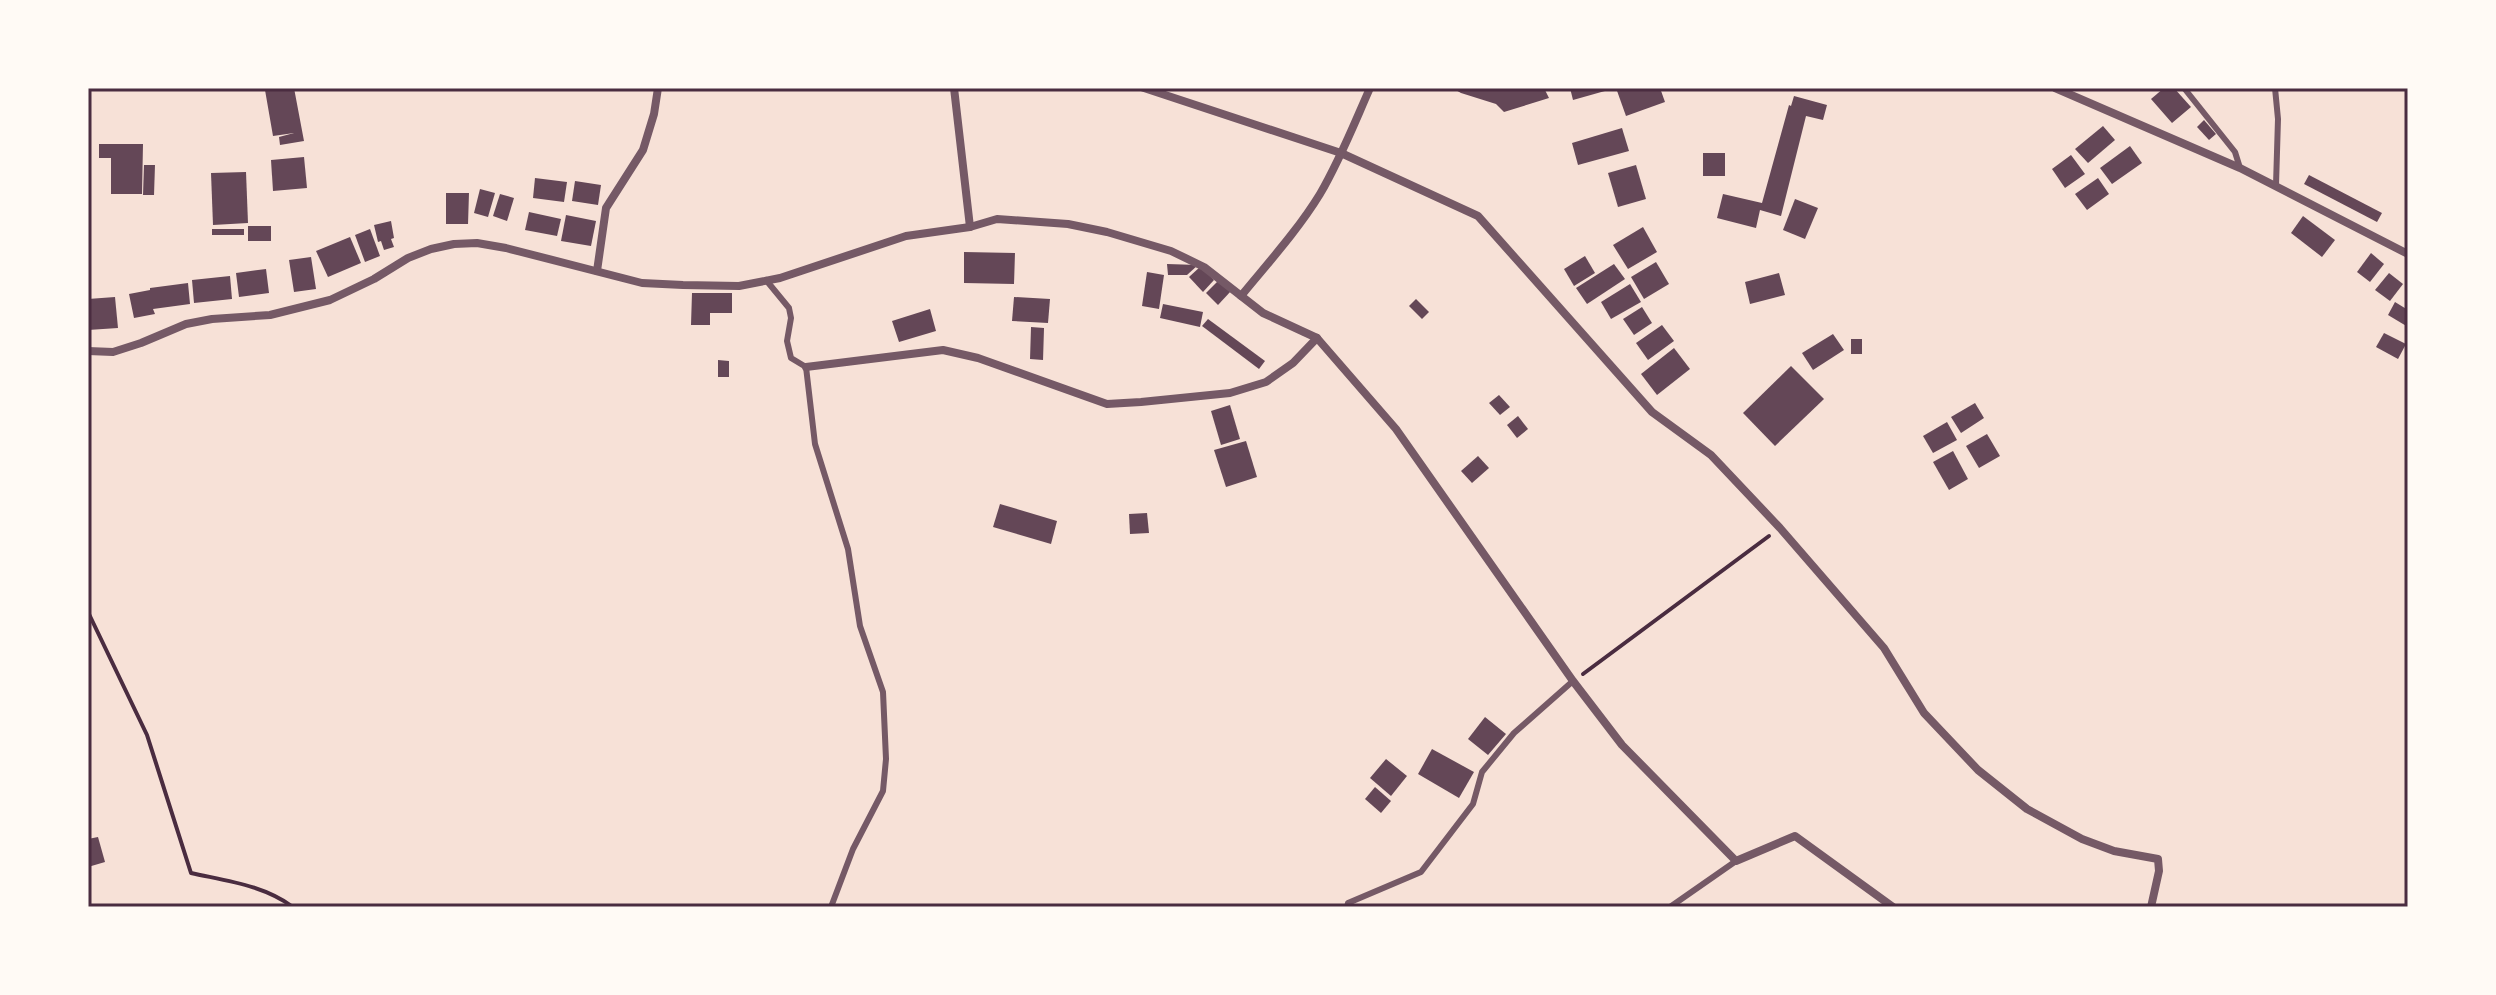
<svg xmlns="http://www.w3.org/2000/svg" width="2496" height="995" font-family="Literata,serif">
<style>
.building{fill:#644757}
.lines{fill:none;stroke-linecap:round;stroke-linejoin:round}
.path{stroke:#4a2c40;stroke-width:4}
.service{stroke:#755966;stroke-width:6}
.minor{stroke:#755966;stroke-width:8}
.neatline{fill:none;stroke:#4a2c40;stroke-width:3}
</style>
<rect width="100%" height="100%" fill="#f7e1d7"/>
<g class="building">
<polygon points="277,88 294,88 304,141 280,145 279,137 294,133 273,136 265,90"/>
<polygon points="1452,88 1544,88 1549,98 1504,112 1496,104 1461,93"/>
<polygon points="1570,88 1611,88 1612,89 1573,100"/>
<polygon points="1616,88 1660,88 1665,102 1626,116"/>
<polygon points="2164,88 2174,88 2191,107 2172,123 2151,99"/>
<polygon points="1794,96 1827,105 1823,120 1806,116 1781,216 1760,210 1756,228 1717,218 1723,194 1762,203 1789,105 1791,106"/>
<polygon points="2204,120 2216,134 2209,140 2197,127"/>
<polygon points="2103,126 2115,140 2088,163 2075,149"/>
<polygon points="1622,128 1629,151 1578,165 1572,143"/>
<polygon points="99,144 143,144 142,194 111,194 111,158 99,158"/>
<polygon points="2130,146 2142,163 2112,184 2100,168"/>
<rect x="1703" y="153" width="22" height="23"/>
<polygon points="2071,155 2085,174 2065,188 2052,169"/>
<polygon points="304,157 307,188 273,191 271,160"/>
<polygon points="144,165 155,165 154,195 143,195"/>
<polygon points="1636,165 1646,199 1618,207 1608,173"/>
<polygon points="246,172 248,223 213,225 211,173"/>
<polygon points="2309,175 2382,213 2377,222 2304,184"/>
<polygon points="535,178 567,182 564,202 533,198"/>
<polygon points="2098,178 2109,194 2087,210 2075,194"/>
<polygon points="575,181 601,185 598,205 572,201"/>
<polygon points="480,189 495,193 488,217 474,213"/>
<polygon points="446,193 469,193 468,224 446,224"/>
<polygon points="500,194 514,198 507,221 493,216"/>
<polygon points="1795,199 1818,208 1805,239 1783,230"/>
<polygon points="529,212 561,219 557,236 525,230"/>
<polygon points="566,215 596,221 591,246 561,241"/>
<polygon points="2303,216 2335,240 2322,257 2291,233"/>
<polygon points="391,221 394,238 391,239 394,247 384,250 381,241 378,242 374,225"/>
<rect x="248" y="226" width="23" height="15"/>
<polygon points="1643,227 1657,252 1628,269 1613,245"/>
<rect x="212" y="229" width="32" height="6"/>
<polygon points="370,229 380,256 365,262 355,235"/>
<polygon points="350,237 361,263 328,277 316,251"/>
<polygon points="964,252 1015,253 1014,284 964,283"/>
<polygon points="2371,253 2384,264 2370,282 2357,272"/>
<polygon points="1585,256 1595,273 1574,286 1564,269"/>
<polygon points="311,257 316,289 294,292 289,260"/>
<polygon points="1656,262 1669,284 1644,299 1631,277"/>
<polygon points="1167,264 1198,265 1187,275 1168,275"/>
<polygon points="1614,264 1625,279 1587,304 1576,288"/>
<polygon points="1201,266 1214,280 1203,292 1189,277"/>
<polygon points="266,269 269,293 239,297 236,273"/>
<polygon points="1147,272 1164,275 1159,309 1142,306"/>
<polygon points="1779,273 1785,295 1750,304 1745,282"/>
<polygon points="2389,273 2403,284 2390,301 2375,290"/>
<polygon points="230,276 232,299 194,303 192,280"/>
<polygon points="1219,280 1231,291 1218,305 1206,293"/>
<polygon points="188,283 190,304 153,309 155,314 134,318 129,294 150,290 150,288"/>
<polygon points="1630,284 1641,302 1611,319 1601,302"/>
<polygon points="692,293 732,293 732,313 710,313 710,325 691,325"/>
<polygon points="115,297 118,328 88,330 88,299"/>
<polygon points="1014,297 1050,299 1048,323 1012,321"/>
<polygon points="1416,299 1429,312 1422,319 1409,306"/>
<polygon points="2395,302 2408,310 2408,327 2388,315"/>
<polygon points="1163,304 1203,312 1200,327 1160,318"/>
<polygon points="1642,307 1652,323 1634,335 1623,319"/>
<polygon points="930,309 936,331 899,342 892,321"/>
<polygon points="1208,319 1265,361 1259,369 1202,326"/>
<polygon points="1662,325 1674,341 1648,360 1636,343"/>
<polygon points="1031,327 1044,328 1043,360 1030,359"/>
<polygon points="2384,333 2406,344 2398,359 2376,347"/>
<polygon points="1833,334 1844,350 1813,370 1802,353"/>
<rect x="1851" y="339" width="11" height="15"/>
<polygon points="1674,348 1690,369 1657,395 1641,374"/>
<polygon points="718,360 729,361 729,377 718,377"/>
<polygon points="1791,366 1824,399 1775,446 1743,413"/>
<polygon points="1499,395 1510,407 1500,415 1489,403"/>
<polygon points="1975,403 1984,418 1961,433 1951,417"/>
<polygon points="1230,405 1240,439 1221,445 1211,411"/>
<polygon points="1518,416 1528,429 1517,438 1507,425"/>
<polygon points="1947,422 1957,440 1933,453 1923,436"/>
<polygon points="1987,434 2000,456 1979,468 1966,446"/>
<polygon points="1246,441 1257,477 1226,487 1214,450"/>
<polygon points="1953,451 1968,479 1949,490 1933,462"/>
<polygon points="1478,456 1489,468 1472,483 1461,471"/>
<polygon points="1000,504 1057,521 1051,544 993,527"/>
<polygon points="1147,513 1149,533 1130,534 1129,514"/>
<polygon points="1485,717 1506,734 1488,755 1468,739"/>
<polygon points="1432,749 1474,772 1459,798 1418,774"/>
<polygon points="1386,759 1407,776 1391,796 1370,778"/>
<polygon points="1375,787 1391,801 1381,813 1365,799"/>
<polygon points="98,837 105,862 88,867 88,839"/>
</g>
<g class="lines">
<g class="path">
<path d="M88,612L147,735L191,873C227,881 263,885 293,907"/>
<polyline points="1583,674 1769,536"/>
</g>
<g class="service">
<polyline points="2184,88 2235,152 2240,168"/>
<polyline points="2275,88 2278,119 2276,185"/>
<polyline points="766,280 789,308 791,318 787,341 791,358 806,367 815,444 848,549 860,626 883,692 886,759 883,791 853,849 831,907"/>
<polyline points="1347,907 1348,903 1421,872 1473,804 1482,772 1514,733 1573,681"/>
<polyline points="1670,907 1736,861"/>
</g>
<g class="minor">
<polyline points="954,88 970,227"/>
<polyline points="1144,88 1341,153 1478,216 1652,412 1711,455 1780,528 1884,648 1924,713 1978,770 2027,809 2082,839 2114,851 2158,859 2159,871 2151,907"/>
<polyline points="2055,88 2240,168 2408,254"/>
<polyline points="597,271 606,208 643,150 654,114 658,88"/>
<path d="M1241,296C1268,263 1298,230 1320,194C1340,160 1354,124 1370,88"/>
<polyline points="88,351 113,352 141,343 186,324 212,319 270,315 330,300 374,279 408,258 431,249 454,244 477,243 506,248 642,283 683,285 739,286 780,278 906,236 970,227 997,219 1068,224 1107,232 1171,251 1204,267 1263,313 1317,338 1396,429 1573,681 1622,745 1736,861 1795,836 1893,907"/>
<polyline points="806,367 943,350 978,358 1107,404 1141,402 1230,393 1266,382 1293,363 1317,338"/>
</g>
</g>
<rect width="2496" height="995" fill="none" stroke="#fffaf5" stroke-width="180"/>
<rect x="90" y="90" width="2316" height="815" class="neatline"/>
</svg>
